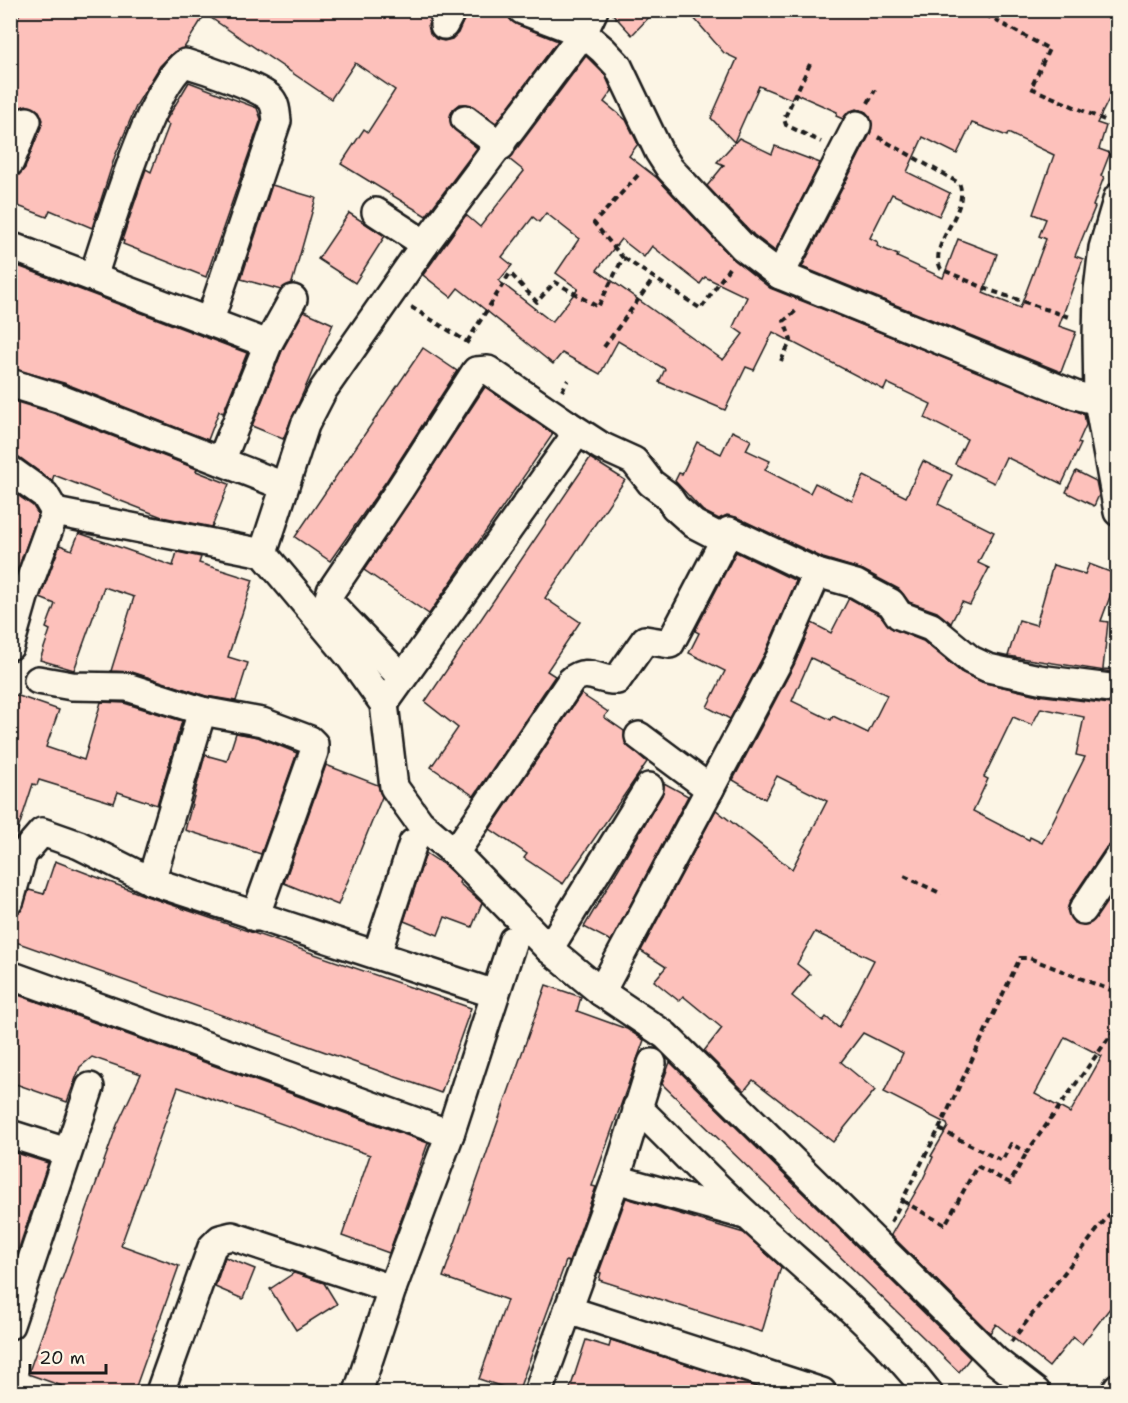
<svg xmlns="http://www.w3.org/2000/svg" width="1128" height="1403" font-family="'Shantell Sans',sans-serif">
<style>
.building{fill:#fdc1bb;stroke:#1c1c1c;stroke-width:1.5;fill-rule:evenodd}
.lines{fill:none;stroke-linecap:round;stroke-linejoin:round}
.minor-casing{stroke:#1c1c1c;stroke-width:32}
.path{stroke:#1c1c1c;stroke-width:4;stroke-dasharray:6 4.5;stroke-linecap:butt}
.minor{stroke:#fcf5e5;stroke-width:27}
</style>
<rect width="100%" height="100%" fill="#fcf5e5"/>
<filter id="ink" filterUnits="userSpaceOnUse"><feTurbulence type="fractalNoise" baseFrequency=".0167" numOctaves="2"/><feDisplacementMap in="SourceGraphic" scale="12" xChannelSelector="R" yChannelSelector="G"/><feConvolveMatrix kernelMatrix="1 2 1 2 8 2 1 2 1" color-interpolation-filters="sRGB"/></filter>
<g filter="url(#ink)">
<g class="building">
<polygon points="22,10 434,10 428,25 430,33 436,39 444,41 452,39 458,33 468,10 507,10 510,19 516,24 558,41 496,123 467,104 459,104 453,109 450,117 451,126 477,148 426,216 341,164 364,129 368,132 395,90 355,63 331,99 205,14 184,48 174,52 160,66 137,104 115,156 92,228 50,210 47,217 10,203 10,177 19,175 25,168 43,120 39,111 26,105 17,109 10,120 10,31"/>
<polygon points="609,10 656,10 632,35"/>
<path d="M687,10H1118V81L1097,123L1106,126L1099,149L1110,153L1101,176L1104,177L1093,206L1095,207L1075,256L1083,259L1059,326L1076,332L1061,372L802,267L871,132L870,117L865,111L856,109L848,112L843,119L836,116L837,112L794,93L791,99L759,86L734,142L711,118L737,59L724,53ZM972,123L1007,136L1008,133L1054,155L1033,214L1046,219L1039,236L1046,239L1020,308L983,293L997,254L958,239L943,278L897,257L898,255L877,246L878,242L870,238L892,194L939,216L950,193L907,172L923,137L957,154Z"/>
<path d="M586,56L605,75L612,91L604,102L626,120L638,144L629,156L657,178L732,258L770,288L1084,414L1086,425L1078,443L1081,444L1062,484L1006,457L994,483L955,464L967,439L925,418L931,404L887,383L884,390L773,332L754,370L746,367L725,410L659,382L665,369L618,341L600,374L562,353L553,364L458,288L451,297L423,275L466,215L480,227L524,171L509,159ZM546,213L579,239L556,273L578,289L552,322L499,281L512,265L502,257L533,217L539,222ZM621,239L644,257L652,246L700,284L705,277L747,297L733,327L743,334L723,360L597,270Z"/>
<polygon points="189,82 257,108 261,119 206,277 123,244 124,241 122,240 146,169 151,172 169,125 165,122"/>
<polygon points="739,138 772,154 775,146 820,163 775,251 754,235 707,186 724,165 717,162"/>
<polygon points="272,185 316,198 292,283 281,290 241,279"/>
<polygon points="349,213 385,236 355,283 318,259"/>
<polygon points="10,263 247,353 223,413 219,411 208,440 64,383 10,368"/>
<polygon points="304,311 333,324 283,439 252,426 282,351"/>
<polygon points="423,348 457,371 387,480 330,561 295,537"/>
<polygon points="485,387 553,434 429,614 364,570"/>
<polygon points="10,400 53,413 197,469 196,471 229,484 212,527 162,517 54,475 52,481 19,457 10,454"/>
<polygon points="732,431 751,440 746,450 770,461 765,470 810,493 815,483 852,501 864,476 906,497 923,461 952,475 938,504 994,532 978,563 989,568 970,605 962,602 951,623 937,612 909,602 899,589 863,570 823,558 736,517 727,515 719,519 703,511 675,481 679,473 682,474 697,442 721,454"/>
<polygon points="590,458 625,480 545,598 580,622 547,671 555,676 474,796 431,767 458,728 425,702"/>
<polygon points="1076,471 1096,481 1099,495 1094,506 1066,492"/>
<polygon points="10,490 33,506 38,514 11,588"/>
<polygon points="79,533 173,566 177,552 201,557 199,563 253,580 228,657 248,663 236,701 206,696 132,672 111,671 134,597 104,587 74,670 40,660 50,630 46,628 55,604 40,598 60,545 72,550"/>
<polygon points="736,552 796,581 766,651 730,719 707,707 725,671 689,653 699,633 695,631"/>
<polygon points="1089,564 1118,575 1101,621 1108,622 1103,669 1118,670 1118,673 1008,656 1019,620 1036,625 1053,565 1085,574"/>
<path d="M849,598L880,615L893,629L923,641L961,672L982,682L1037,695L1118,705V843L1105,849L1070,901L1067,910L1074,923L1089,924L1118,887V1298L1082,1344L1073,1337L1049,1367L996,1324L990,1333L891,1235L923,1179L933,1157L931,1156L948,1127L947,1124L884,1092L903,1053L863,1033L841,1062L875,1090L833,1142L753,1080L744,1091L704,1051L722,1028L683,996L679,1001L654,981L666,967L641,951L716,810L792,869L827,801L777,776L765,799L733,780L794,665L812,623L831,633ZM811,658L887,695L868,733L833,716L831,720L792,701ZM1041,708L1084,717L1076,755L1085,757L1042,843L1030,837L1029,840L973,811L988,779L984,777L1013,717L1032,725ZM815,932L874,960L839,1028L826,1017L823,1021L792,996L810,974L797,964ZM1065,1037L1102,1056L1070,1113L1035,1094Z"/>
<polygon points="10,693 59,710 46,747 84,760 101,702 124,703 182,721 157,805 118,792 114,803 39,780 37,785 33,784 15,839 10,839"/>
<polygon points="581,694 608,712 604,717 624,731 625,743 647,762 563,884 524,858 527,854 490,829"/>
<polygon points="236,733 258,737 297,753 261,854 185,830 205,755 227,761"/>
<polygon points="326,765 378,785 382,797 338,905 284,883"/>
<polygon points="664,783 688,796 611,941 584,927 662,795"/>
<polygon points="426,853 444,865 460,880 459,883 482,903 472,927 445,917 438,935 404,921"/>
<polygon points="55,861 146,896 471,1008 441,1093 10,940 10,915 21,911 29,890 44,894"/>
<polygon points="546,985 581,997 577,1011 627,1029 644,1040 592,1186 596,1187 569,1262 566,1261 518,1392 479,1379 507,1300 443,1277"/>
<polygon points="10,992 428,1143 389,1253 342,1236 370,1155 178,1087 121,1245 179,1266 134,1392 79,1392 28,1374 117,1125 141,1074 92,1057 80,1067 67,1102 10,1082"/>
<polygon points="670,1062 970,1358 959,1372 662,1084"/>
<polygon points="10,1151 48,1163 10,1274"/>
<polygon points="626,1198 744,1233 781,1267 762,1332 599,1280 601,1273 599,1272"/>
<polygon points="225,1257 255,1269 243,1299 215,1287"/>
<polygon points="294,1273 324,1283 337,1304 296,1330 270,1289"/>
<polygon points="586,1340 609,1347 611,1340 772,1392 569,1392"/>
</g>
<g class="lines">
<g class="minor-casing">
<g id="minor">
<polyline points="522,10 583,33 603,50 618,66 659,152 670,169 743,247 780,275 1075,395 1098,401"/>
<polyline points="444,25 452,10"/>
<polyline points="465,119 501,146"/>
<polyline points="10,162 27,121"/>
<polyline points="1118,197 1103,248 1098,290 1097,338 1098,401 1118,512"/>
<polyline points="376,212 425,244"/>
<polyline points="10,246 268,344 221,461"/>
<polyline points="780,275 857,125"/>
<path d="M93,277C108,232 151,86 185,63C202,68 260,87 271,99C276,105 276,113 277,121L210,320"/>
<polyline points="268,344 293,299"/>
<polyline points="10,383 58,398 284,486"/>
<polyline points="567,424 601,446 634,461 651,483 667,495 675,507 694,524 725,540"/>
<polyline points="10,470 45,495 55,512 24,597 10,646"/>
<polyline points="55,512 263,553 351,658 384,704 394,787 420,823 455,853 549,949 601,992 665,1035 996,1361 1036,1392"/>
<polyline points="263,553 305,425 323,390 425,244 583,33 594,10"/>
<polyline points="38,680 72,686 127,687 202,711"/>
<polyline points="384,704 572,440 572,432 567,424 488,370 476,371 400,489 331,591 328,601 402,678"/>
<polyline points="639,736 710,789"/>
<path d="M455,853L571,681C587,666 600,682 617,680L645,640L670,644L729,531L817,573L856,584L872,593L891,603L899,615L931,627L971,660L988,668L1039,679L1118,689"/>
<polyline points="151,881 202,711 262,722 310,740 314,744 314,752 255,917"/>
<polyline points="10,900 23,854 42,832 79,845 151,881 495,994"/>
<polyline points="1083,910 1118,858"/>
<polyline points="549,949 649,787"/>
<polyline points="377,954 413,843"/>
<polyline points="10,975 450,1134"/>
<polyline points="601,992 780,658 817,573"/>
<path d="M637,1107C674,1143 710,1181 748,1216C809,1273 877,1326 928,1392"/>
<polyline points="10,1134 67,1152"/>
<polyline points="616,1179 745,1215"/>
<polyline points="568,1310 822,1392"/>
<polyline points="10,1325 90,1087"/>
<polyline points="160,1392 212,1247 220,1239 232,1236 392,1289"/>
<polyline points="358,1392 392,1289 450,1134 513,940"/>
<polyline points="538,1392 616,1179 652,1063"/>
<polyline points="1115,1392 1118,1387"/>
</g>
</g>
<g class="path">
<polyline points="976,10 1049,49 1031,88 1118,126"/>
<polyline points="810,64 784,119 786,125 821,142"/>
<polyline points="868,103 875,90"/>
<path d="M878,137L959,183C971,212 927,243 941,269L989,290L1072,318"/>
<polyline points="624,258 701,309 729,268"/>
<polyline points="411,307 469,343"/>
<polyline points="467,342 510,273 537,302 555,282 598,307 623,258 594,223 641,172"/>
<polyline points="604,347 654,278"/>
<polyline points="781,361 791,340 784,321 797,310"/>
<polyline points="562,391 568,380"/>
<polyline points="904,876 942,894"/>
<polyline points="939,1129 1020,958 1029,958 1118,993"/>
<polyline points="903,1201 945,1225 977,1166 1010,1183 1027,1152"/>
<polyline points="891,1222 939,1129 1002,1161 1011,1144 1027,1152 1118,1025"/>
<polyline points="1011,1342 1118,1203"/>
</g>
<use href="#minor" class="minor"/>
</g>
</g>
<rect width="1128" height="1403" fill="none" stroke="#fcf5e5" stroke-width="36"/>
<rect x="18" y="18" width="1092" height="1367" fill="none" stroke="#1c1c1c" stroke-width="2" filter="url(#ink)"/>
<path d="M30 1364v9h76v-9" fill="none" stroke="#1c1c1c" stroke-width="3"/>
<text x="39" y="1364" font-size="18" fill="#1c1c1c" stroke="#fcf5e5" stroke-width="4.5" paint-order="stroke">20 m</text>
</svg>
